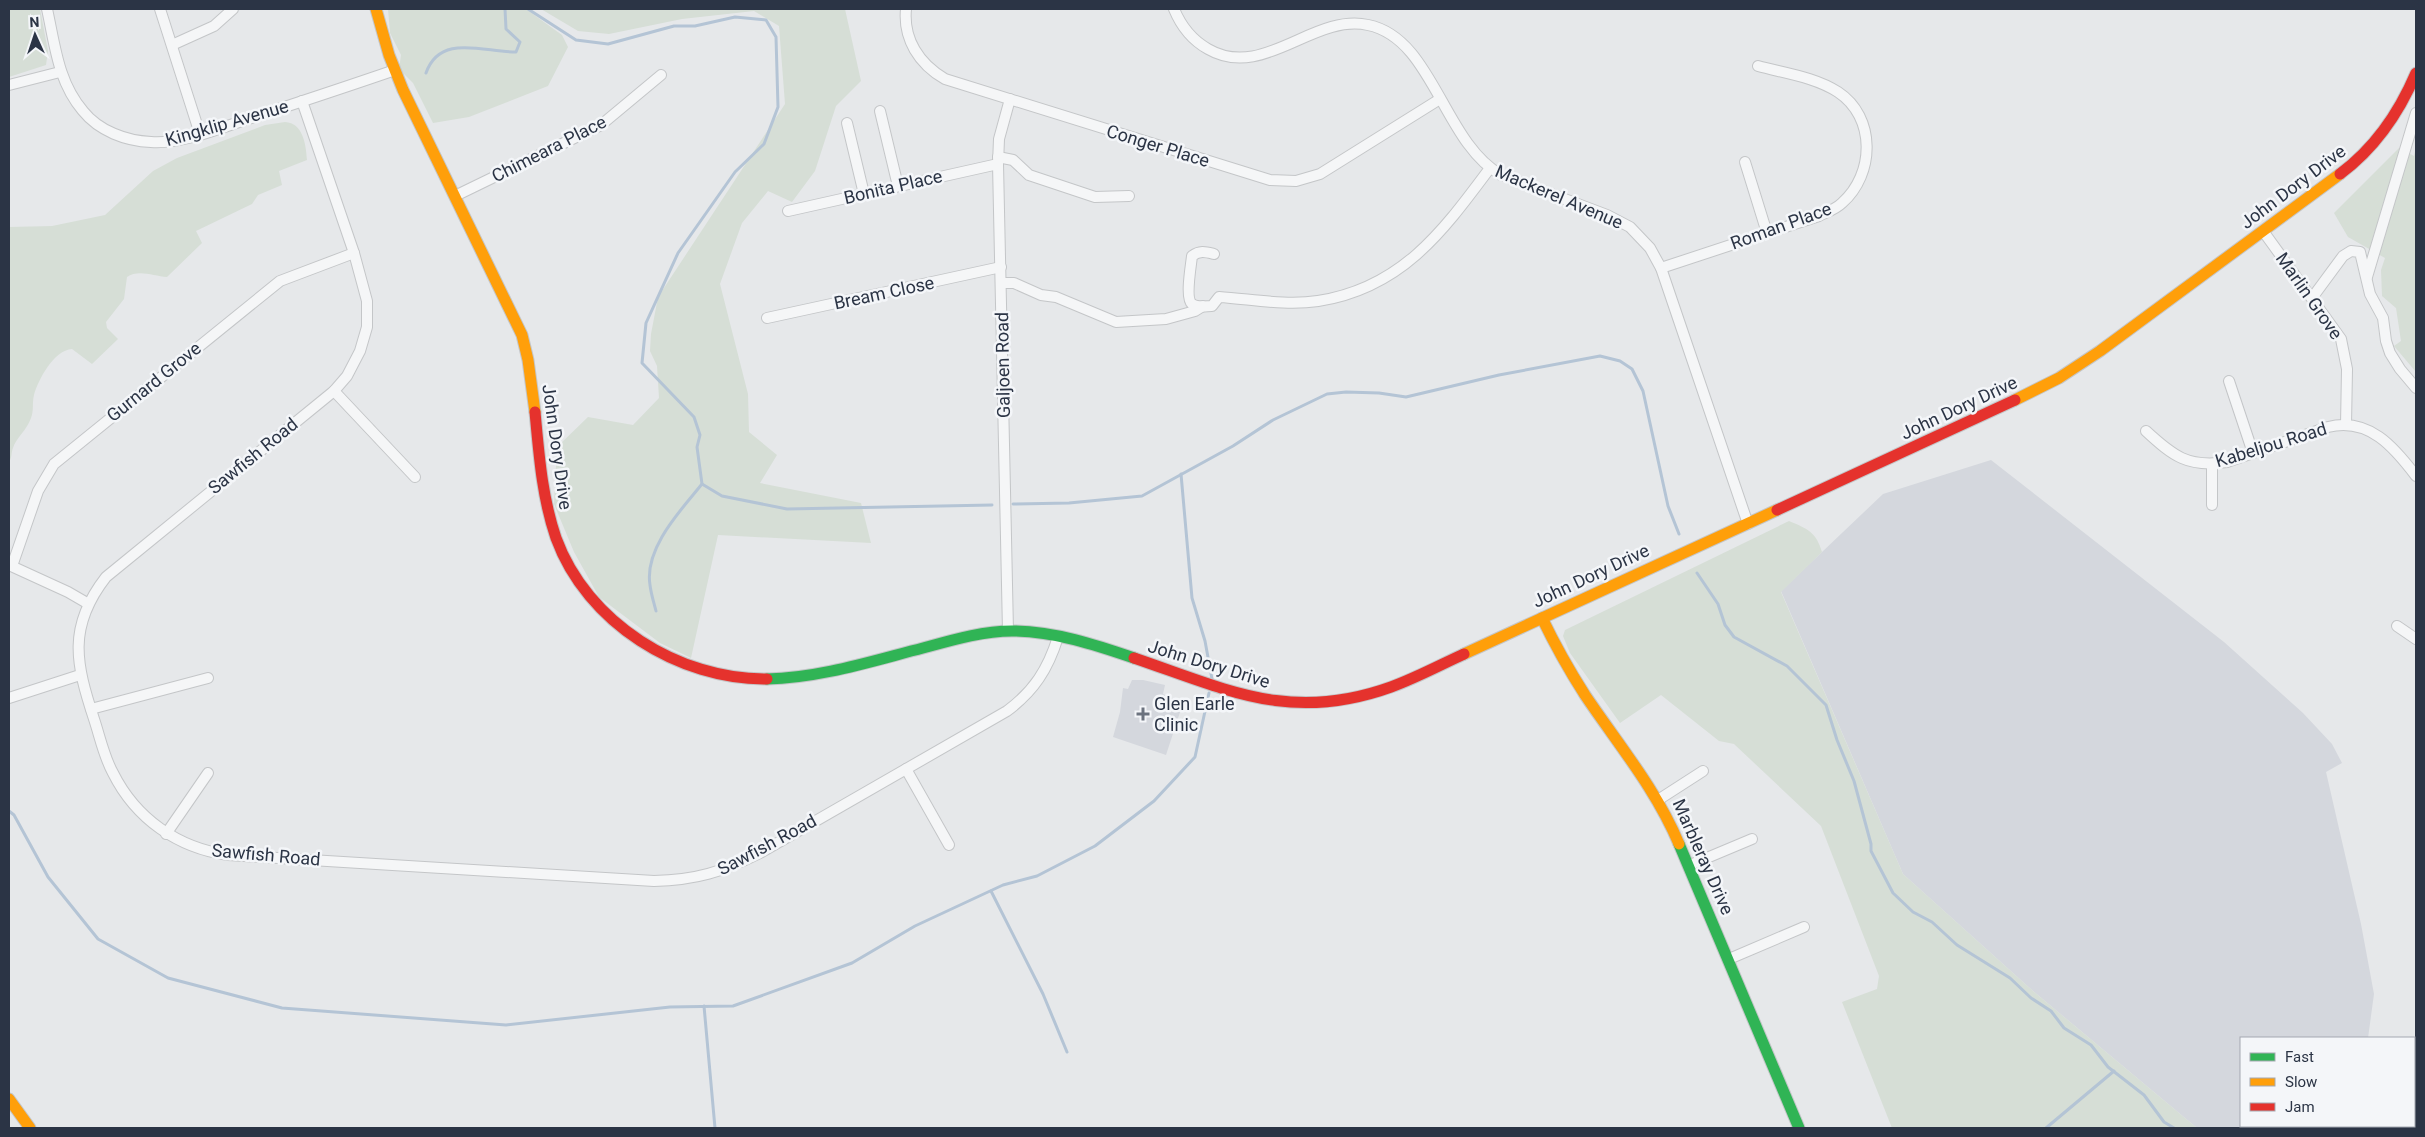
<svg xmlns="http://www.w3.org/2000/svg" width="2425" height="1137" font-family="Roboto,sans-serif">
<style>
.built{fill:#d4d7dd}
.green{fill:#d6ded6}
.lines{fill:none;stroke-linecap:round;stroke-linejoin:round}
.stream{stroke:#b4c4d5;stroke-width:3}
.street-casing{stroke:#c4c6c8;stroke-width:12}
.fast-casing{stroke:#c4c6c8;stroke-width:13}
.slow-casing{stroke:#c4c6c8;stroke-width:13}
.jam-casing{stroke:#c4c6c8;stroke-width:13}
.street{stroke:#f5f6f7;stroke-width:10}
.fast{stroke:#30b455;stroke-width:11}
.slow{stroke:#ff9f0a;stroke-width:11}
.jam{stroke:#e5322d;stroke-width:11}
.poi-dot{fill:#6c737f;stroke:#f4f6f9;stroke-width:2}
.labels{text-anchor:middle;stroke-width:5;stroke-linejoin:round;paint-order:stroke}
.street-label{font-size:18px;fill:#2b3445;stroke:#f4f6f9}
.poi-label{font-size:18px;fill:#2b3445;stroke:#f4f6f9;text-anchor:start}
</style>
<rect width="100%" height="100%" fill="#e6e8ea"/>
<g class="built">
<polygon points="1991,460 2224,642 2303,713 2332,744 2342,763 2326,772 2361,924 2374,994 2368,1038 2241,1038 2241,1126 2414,1126 2414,1109 2416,1111 2416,1128 2197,1128 2033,991 1903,874 1781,591 1883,494"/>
<polygon points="1132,680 1143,680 1165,685 1163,694 1183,703 1166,755 1113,737 1120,712 1123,688 1128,689"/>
</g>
<g class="green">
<polygon points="9,9 40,9 48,51 46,65 9,77"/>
<polygon points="388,9 526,9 562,35 568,47 548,86 469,117 433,123 413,83 399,69 401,55 390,33"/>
<polygon points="541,9 845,9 861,81 836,106 815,171 792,202 768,191 742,223 720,284 748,394 749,432 777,455 760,483 861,503 871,543 718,535 691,658 660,643 599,597 574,552 554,504 557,447 588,417 633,425 659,398 657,366 650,351 651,334 658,297 785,104 779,26 754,11 682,19 609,34 578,31"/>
<path d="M285,122C303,123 306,144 307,160L279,171L282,185L258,195L252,204L196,231L202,243L167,277C154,276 138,269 127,277L124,299L106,322L107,328L118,339L92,364L72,349C54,350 38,380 34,395C32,403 34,411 31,418C27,430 16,438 13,448C11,453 12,458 9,462V227L52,226L105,215L153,171L177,158L265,125Z"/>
<polygon points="2416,147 2416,372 2394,346 2401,341 2396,308 2382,296 2381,270 2385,258 2348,237 2334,213 2399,148 2414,156"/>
<path d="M1789,521C1808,529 1816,532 1822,552L1781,592L1903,874L2033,991L2197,1128H1892L1842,1002L1877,989L1879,976L1821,826L1734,744L1719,741L1661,695L1620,723L1570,653L1563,636L1565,630Z"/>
</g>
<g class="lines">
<g class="stream">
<polyline points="528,9 576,40 608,44 674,26 695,26 735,17 766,20 776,37 778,107 764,144 735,172 678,253 646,323 642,363 694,417 700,435 697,447 702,484 722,496 787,509 992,505"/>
<path d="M426,73C440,33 483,52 516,52L520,42L506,29L505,9"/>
<polyline points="1181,474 1192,598 1205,641 1212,679"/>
<polyline points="1013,504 1069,503 1142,496 1233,446 1273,420 1327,394 1346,392 1379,393 1406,397 1499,375 1600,356 1620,361 1632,369 1643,391 1668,506 1679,534"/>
<polyline points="1697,573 1718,604 1725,625 1734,637 1787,666 1826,705 1837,740 1854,781 1871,844 1871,851 1893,893 1913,912 1932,922 1957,945 2010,978 2031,998 2051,1011 2064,1028 2091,1045 2108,1067 2144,1095 2164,1122 2174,1128"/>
<path d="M656,611C654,603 651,594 650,585C644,548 681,510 702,484"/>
<polyline points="9,811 14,815 48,877 98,939 168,978 282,1008 506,1025 670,1007 733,1006 852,963 915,926 1003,885 1037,876 1095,846 1154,801 1195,757 1209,693"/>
<polyline points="991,891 1043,994 1067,1052"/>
<polyline points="704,1006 715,1128"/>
<polyline points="2046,1128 2114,1071"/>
</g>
<g class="street-casing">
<g id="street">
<path d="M47,9C55,45 58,82 83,111C99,131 126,141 151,142C180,144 212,131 239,122C291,105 343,88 395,70"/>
<polyline points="160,9 200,134"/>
<path d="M906,9C903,39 919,64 945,79L1270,180L1296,181L1320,174L1440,99"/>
<path d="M1174,9C1181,26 1192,40 1208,49C1263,81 1313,13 1368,25C1433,38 1443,142 1501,175L1607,215L1630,227L1650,248L1661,268L1748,524"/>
<polyline points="172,45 214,26 233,9"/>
<polyline points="9,85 60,72"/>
<path d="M302,101L354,253L367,301V327L360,351L347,376L334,391L106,577C67,627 76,664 94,719C100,737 104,757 113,773C136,819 178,848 228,855L654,881C696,880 722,872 760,853L1007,711C1034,691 1048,669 1058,637"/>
<polyline points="880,111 898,186"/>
<polyline points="847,123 864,194"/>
<polyline points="998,157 1013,160 1029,175 1095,197 1129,196"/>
<polyline points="1745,162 1767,233"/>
<polyline points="455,196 601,125 661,75"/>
<polyline points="788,211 998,164"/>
<polyline points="2263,231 2341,339 2347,369 2346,425"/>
<path d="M1214,254C1206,252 1200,250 1192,256C1191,266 1185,298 1192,304C1197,308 1206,306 1212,306L1219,297C1251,299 1286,306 1318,301C1402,288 1443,231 1490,168"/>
<path d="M1661,268L1819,216C1827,212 1836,209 1842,203C1875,174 1876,117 1838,92C1815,77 1784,73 1758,66"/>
<polyline points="2367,277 2416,113"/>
<polyline points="1001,283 1014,283 1041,295 1056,297 1116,322 1166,319 1195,311 1203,306"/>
<polyline points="2312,298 2343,256 2351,251 2360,252 2370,294 2383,318 2386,341 2390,353 2400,369 2416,388"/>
<polyline points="767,318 1001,267"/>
<polyline points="2229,381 2253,453"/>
<polyline points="334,391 415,477"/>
<path d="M2146,431C2173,456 2188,468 2227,462L2328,427C2369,417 2394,447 2416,476"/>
<polyline points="2212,465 2212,505"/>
<polyline points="9,565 68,592 87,603"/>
<polyline points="12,566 38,491 54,464 280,281 354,253"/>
<polyline points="2397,626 2416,639"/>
<polyline points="1008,631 998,164 999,139 1010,99"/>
<polyline points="9,698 80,675"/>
<polyline points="91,709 208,678"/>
<polyline points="906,769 949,845"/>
<polyline points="1658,800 1703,771"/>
<polyline points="166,834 208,773"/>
<polyline points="1690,865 1752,839"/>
<polyline points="1729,959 1804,927"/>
</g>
</g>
<g class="fast-casing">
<g id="fast">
<path d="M767,679C820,678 872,661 923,648C952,640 982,631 1012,631C1054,631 1096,645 1134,658"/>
<polyline points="1679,844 1799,1128"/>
</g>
</g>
<g class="slow-casing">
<g id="slow">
<polyline points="376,9 389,55 403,90 522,335 528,360 535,412"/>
<polyline points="2015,400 2059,378 2100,351 2340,174"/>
<path d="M1542,618C1555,645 1569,670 1585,695C1618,744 1656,789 1679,844"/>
<polyline points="1464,654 1777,510"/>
<polyline points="9,1099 30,1128"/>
</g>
</g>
<g class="jam-casing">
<g id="jam">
<path d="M2340,174C2375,148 2399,113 2416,73"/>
<path d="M535,412C539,455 542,497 556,538C587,623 679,680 767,679"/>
<polyline points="1777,510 2015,400"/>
<path d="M1134,658C1228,690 1291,723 1391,687C1416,678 1440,665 1464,654"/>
</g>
</g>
<use href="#street" class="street"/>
<use href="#fast" class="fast"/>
<use href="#slow" class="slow"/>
<use href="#jam" class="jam"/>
</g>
<path class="poi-dot" d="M1140.5 706.5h5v5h5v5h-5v5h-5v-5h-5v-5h5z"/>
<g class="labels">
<g class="street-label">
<text transform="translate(227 123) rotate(-16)" y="6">Kingklip Avenue</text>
<text transform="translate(1158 146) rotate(17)" y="6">Conger Place</text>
<text transform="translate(549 149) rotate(-27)" y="6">Chimeara Place</text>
<text transform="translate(893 187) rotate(-13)" y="6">Bonita Place</text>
<text transform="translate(2293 187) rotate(-37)" y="6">John Dory Drive</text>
<text transform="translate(1559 197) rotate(23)" y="6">Mackerel Avenue</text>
<text transform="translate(1781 226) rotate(-20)" y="6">Roman Place</text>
<text transform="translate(884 293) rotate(-12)" y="6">Bream Close</text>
<text transform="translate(2309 296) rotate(55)" y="6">Marlin Grove</text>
<text transform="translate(1003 365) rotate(-91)" y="6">Galjoen Road</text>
<text transform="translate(154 382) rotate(-39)" y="6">Gurnard Grove</text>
<text transform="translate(1959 408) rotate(-25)" y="6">John Dory Drive</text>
<text transform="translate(2271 445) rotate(-17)" y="6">Kabeljou Road</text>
<text transform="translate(557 447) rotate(82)" y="6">John Dory Drive</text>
<text transform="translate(253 456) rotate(-39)" y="6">Sawfish Road</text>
<text transform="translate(1591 576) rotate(-25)" y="6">John Dory Drive</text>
<text transform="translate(1209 664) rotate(17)" y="6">John Dory Drive</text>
<text transform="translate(767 845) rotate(-28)" y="6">Sawfish Road</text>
<text transform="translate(266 855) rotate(5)" y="6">Sawfish Road</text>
<text transform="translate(1703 857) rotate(66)" y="6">Marbleray Drive</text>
</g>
<g class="poi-label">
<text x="1154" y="710">Glen Earle<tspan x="1154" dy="21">Clinic</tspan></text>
</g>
</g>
<rect width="2425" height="1137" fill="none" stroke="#2b3445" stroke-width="20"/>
<rect x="2240" y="1037" width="175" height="90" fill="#f4f6f9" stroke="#a4a8b1"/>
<rect x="2250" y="1053" width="25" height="8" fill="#30b455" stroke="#a4a8b1"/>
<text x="2285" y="1062" font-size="15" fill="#2b3445">Fast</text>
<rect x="2250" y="1078" width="25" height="8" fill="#ff9f0a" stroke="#a4a8b1"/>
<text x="2285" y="1087" font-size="15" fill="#2b3445">Slow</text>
<rect x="2250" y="1103" width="25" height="8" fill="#e5322d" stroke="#a4a8b1"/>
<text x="2285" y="1112" font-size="15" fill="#2b3445">Jam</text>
<g transform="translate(35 35) rotate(357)" stroke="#f4f6f9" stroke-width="4" paint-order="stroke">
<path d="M0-4L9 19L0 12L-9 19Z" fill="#2b3445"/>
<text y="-8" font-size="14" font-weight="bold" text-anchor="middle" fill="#2b3445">N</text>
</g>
</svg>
